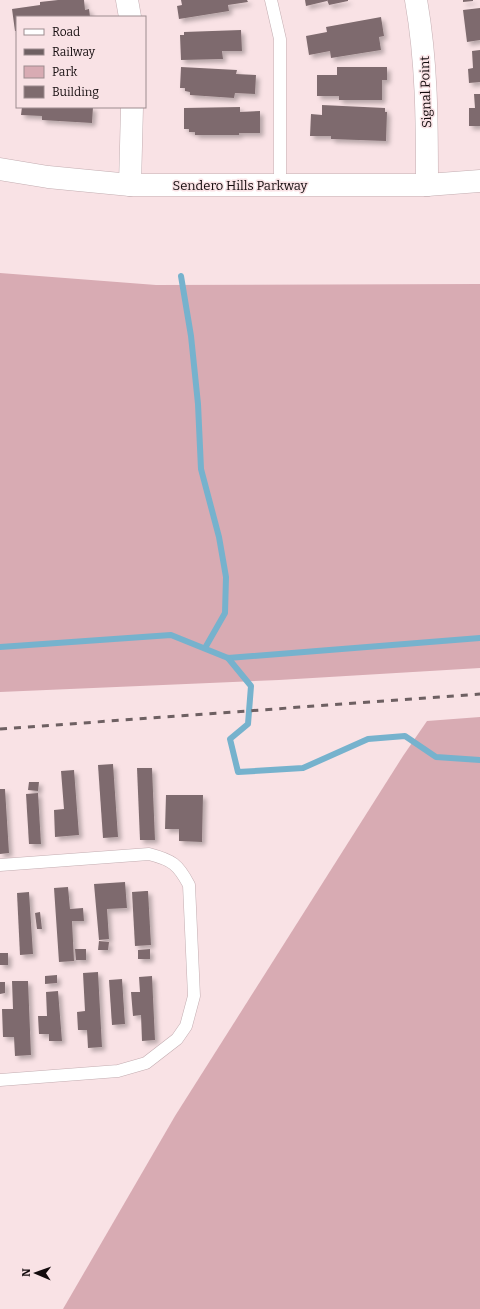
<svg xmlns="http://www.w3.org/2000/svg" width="480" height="1309" font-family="Bitter,serif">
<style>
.green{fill:#d8abb3}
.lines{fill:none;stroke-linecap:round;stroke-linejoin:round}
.stream{stroke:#76b2cd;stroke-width:6}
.building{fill:#7e6b6e;filter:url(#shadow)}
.service-casing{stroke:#c3adb1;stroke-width:13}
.minor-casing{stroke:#c3adb1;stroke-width:23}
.tertiary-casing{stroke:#c3adb1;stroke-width:23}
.service{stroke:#fff;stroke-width:12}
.minor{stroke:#fff;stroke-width:22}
.tertiary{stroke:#fff;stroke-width:22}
.rail{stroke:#6e6062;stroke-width:3;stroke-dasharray:7 7;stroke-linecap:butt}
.labels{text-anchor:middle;stroke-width:3;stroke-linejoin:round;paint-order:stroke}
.street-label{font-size:13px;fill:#130b0d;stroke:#f9e2e5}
</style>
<defs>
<filter id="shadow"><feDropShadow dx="3.5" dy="3.5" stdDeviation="2" flood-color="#0004"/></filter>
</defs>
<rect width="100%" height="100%" fill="#f9e2e5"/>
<g class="green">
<polygon points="0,273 156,285 480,284 480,668 279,680 0,692"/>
<polygon points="480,717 480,1309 63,1309 175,1116 403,756 427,721"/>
</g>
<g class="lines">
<g class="stream">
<polyline points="181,276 191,336 198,404 201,469 219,537 226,577 225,613 205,648"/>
<polyline points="0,647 171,635 228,658 480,638"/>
<polyline points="228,658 251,686 248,724 230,739 238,772 303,768 368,739 405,736 436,757 480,760"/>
</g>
</g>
<g class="building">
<polygon points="58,0 84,0 85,10 89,9 90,17 17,17 17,31 15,31 12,9 40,5 40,2"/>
<polygon points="181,0 247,0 248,2 228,5 229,11 179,19 177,6 182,5"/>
<polygon points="305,0 327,0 327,1 306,6"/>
<polygon points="327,0 348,0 348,1 329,5"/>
<polygon points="463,0 473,0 473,1 463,2"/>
<polygon points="480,8 480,40 467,42 463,10"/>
<polygon points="381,17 384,36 379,37 381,50 331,58 330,51 309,55 306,36 327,32 326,27"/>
<polygon points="241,30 242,51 222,51 223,59 181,60 180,35 184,35 184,32"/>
<polygon points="480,50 480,82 469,83 468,69 473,68 472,51"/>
<polygon points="181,67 237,70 236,74 256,75 255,94 235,93 234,98 190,95 190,92 185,91 185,88 180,88"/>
<polygon points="337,67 387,67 387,80 382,80 382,100 339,100 339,96 317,96 317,75 337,75"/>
<polygon points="474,94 480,94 480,126 469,126 469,108 475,108"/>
<polygon points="322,105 385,108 385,112 387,112 386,141 331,139 331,136 310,136 311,114 322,115"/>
<polygon points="22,107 93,107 92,123 42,120 42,116 21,115"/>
<polygon points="240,107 240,112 260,111 260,133 239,133 239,135 195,135 195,132 189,132 189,129 184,129 184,108"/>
<polygon points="113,764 118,837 103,838 98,765"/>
<polygon points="137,768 152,768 155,840 140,840"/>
<polygon points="74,770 79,835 55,837 54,810 64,809 61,771"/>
<polygon points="29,782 39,782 38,791 28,790"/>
<polygon points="0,789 5,789 9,853 0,854"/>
<polygon points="38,793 41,844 29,844 26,794"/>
<polygon points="166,795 203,795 202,842 179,841 179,829 165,829"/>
<polygon points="125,882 127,908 107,909 109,939 99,940 94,884"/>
<polygon points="68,887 70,909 83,908 84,921 72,921 74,961 59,962 54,888"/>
<polygon points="146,891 148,891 151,945 135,946 132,892"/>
<polygon points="29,892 33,954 20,955 17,893"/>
<polygon points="40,912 42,929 37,929 35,913"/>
<polygon points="99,941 109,942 108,950 98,950"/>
<polygon points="75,949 86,949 86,960 76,960"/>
<polygon points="150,949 150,959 138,959 138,950"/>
<rect x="0" y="953" width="8" height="12"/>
<polygon points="98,972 102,1047 88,1048 87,1030 78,1030 77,1012 85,1011 83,973"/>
<polygon points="57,975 57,983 45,984 45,976"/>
<polygon points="152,976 155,1040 142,1041 141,1015 133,1016 131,992 140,992 139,977"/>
<polygon points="122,979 125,1024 112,1025 109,980"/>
<polygon points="12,981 28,981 31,1055 15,1056 14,1037 3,1037 2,1009 13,1009"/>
<polygon points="0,982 5,982 5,993 0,994"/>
<polygon points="58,991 62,1041 49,1041 49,1034 39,1034 38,1016 47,1016 46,992"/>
</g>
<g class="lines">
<g class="service-casing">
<g id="service">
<polyline points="271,0 280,39 280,184"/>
<path d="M0,865L149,854C172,860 178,864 189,885L194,996L186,1026L177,1039L146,1063L118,1071L0,1080"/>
</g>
</g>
<g class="minor-casing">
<g id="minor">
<polyline points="127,0 130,17"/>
<path d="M416,0C427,62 427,123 427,185"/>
<polyline points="130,185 132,107"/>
</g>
</g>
<g class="tertiary-casing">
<polyline id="tertiary" points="0,169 48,177 130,185 427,185 480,181"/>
</g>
<use href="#service" class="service"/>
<use href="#minor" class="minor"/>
<use href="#tertiary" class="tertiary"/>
<polyline class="rail" points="0,729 480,694"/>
</g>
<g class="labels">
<g class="street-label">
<text transform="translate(425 92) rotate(-92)" y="5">Signal Point</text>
<text x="240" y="190">Sendero Hills Parkway</text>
</g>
</g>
<rect x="16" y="16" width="130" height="92" fill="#f9e2e5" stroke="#9d8c8f"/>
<rect x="24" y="29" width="20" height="6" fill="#ffffff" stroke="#9d8c8f"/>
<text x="52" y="36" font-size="12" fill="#130b0d">Road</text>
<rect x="24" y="49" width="20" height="6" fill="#6e6062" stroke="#9d8c8f"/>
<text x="52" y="56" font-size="12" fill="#130b0d">Railway</text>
<rect x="24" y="66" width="20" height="12" fill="#d8abb3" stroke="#9d8c8f"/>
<text x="52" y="76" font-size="12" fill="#130b0d">Park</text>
<rect x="24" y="86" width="20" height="12" fill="#7e6b6e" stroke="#9d8c8f"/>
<text x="52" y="96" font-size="12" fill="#130b0d">Building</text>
<g transform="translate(36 1273) rotate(272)" stroke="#f9e2e5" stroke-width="3" paint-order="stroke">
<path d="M0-3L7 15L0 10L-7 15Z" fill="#130b0d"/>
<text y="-6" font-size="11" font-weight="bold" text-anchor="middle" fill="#130b0d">N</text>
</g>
</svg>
